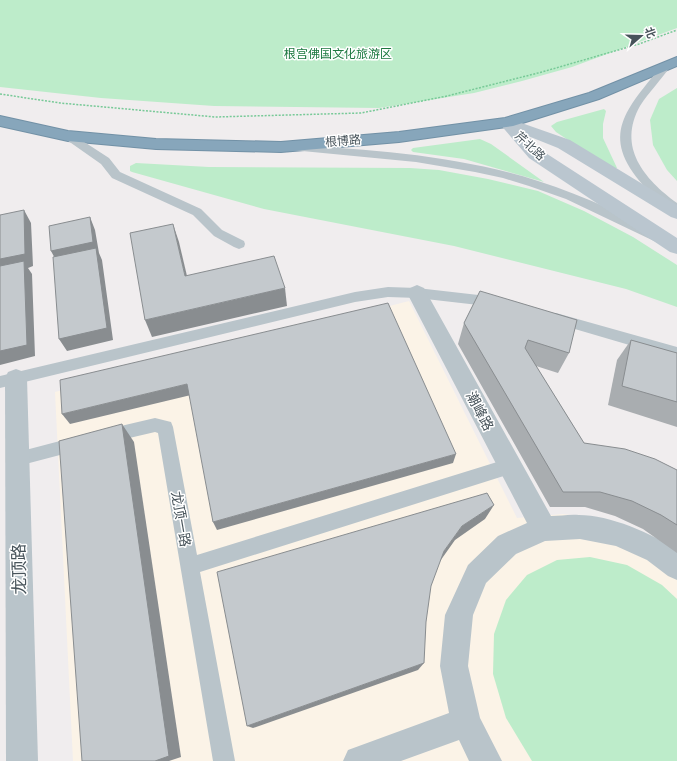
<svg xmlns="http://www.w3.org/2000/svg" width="677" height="761" font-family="Helvetica,'Noto Sans SC',sans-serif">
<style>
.commercial{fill:#fbf3e7}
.green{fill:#bdecca}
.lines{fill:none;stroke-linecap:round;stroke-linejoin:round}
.highway-casing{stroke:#7291a6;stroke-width:2}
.path{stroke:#77c997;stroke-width:1.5;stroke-dasharray:2 1.5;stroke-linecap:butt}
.lane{fill:#b9c4ca;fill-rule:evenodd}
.street{fill:#b9c4ca;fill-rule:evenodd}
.secondary{fill:#bac6cf;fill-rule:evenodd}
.highway{fill:#87a6bb;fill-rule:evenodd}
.wall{fill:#a9adb0}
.shaded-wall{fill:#898d90}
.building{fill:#c4c9cd;stroke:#898d90}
.labels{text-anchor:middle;stroke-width:3;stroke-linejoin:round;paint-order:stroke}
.far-park-label{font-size:12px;fill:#1b783f;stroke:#fff}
.far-street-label{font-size:12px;fill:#47535a;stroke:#fff}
.street-label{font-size:14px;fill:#47535a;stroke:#fff}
.near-street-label{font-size:17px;fill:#47535a;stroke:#fff}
</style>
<rect width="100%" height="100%" fill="#f0edee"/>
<polygon class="commercial" points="409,301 517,518 563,514 603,520 677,556 677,761 73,761 55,392"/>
<g class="green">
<polygon points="0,0 677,0 677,28 572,67 522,81 474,93 379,108 214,106 101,98 0,87"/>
<polygon points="677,88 677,181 667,170 653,145 650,120 659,99"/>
<polygon points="604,109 606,111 603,124 603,138 617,168 613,168 606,165 556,132 551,126 557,122"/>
<polygon points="480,139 491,144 544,182 464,159 413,152 411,150 413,148"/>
<polygon points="136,163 209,167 410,168 439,170 488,179 538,191 584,211 633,237 677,265 677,307 626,289 454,246 264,209 132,172 130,171 130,166"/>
<polygon points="590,557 627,565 662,585 677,599 677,761 532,761 506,718 493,674 494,634 506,600 527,575 557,560"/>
</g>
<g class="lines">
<g class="highway-casing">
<polygon id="highway" points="677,57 677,66 599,99 513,126 399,142 281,152 156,149 68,141 0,126 0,116 68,131 156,139 281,142 399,132 505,118 589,93"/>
</g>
<polyline class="path" points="0,94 60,103 215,117 361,113 447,96 542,72 639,44 677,30"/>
<g class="lane">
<path d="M665,64L670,67C661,80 649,92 640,106C617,147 644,179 677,203V213C664,210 653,196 644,186C598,135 627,109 662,65Z"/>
<polygon points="68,133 72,134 109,158 120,172 201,209 222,230 244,241 245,244 244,247 239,249 234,247 214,236 193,215 112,178 101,164 64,138 63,136"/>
<path d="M296,145C377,150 460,156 538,181C586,196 632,219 677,242V252L566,199L529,186L503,178L475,172L416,162L292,150L290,148L292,146Z"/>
<polygon points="388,287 417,288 496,297 501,298 503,302 501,306 496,307 417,298 388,297 355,302 0,388 0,376 355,292"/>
<polygon points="556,313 677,347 677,359 551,322 549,318 551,314"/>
<polygon points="155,418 171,422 173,427 197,555 510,458 516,461 518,466 516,471 510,474 200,572 235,761 213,761 158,433 155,432 108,443 102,441 100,436 102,431 108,429"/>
<polygon points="79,436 85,438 87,443 85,448 79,450 18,466 12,464 10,459 12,454 18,452"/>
</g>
<g class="street">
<path d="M417,285L424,288L551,516C560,516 570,514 579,515C609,515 653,533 677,551V580L668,576L647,560L616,546L580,539L545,541L516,554L486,583L473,615L468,666L480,718L502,761H469L459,740L401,761H343L348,750L449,713L440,666L445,615L468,565L498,536L527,523L407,293L410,288Z"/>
<polygon points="16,369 24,372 27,378 38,761 6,761 5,378 8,372"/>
</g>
<polygon class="secondary" points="507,118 570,140 677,205 677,219 671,217 558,148 528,136 541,150 677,238 677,254 670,252 529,158 499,123 501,120"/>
<use href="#highway" class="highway"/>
</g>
<g class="wall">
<polygon points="480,291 569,353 558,373 536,366 584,443 677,470 677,553 643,529 615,516 585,507 550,507 458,344 464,323"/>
<polygon points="631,340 677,353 677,427 608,405 617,360"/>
</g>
<g class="shaded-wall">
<polygon points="24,210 31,223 33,266 28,268 32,274 35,356 0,365 0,259"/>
<polygon points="90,217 95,230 99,253 102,260 113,340 67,351 59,339 58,264 51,251"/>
<polygon points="173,224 179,242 191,293 185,276"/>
<polygon points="285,288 287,306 152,337 145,320"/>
<polygon points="187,384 191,395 70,424 62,414"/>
<polygon points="122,424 134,442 181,757 169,761 155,761"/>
<polygon points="456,454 453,463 217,530 213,522"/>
<polygon points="494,505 485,519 455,540 438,564 444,551 462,526"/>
<polygon points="424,663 418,670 253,728 247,726"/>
</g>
<g class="building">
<polygon points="24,210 25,254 0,259 0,215"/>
<polygon points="90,217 93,242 51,251 49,226"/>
<polygon points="173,224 185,276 274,256 285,288 145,320 130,233"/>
<polygon points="96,248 107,328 59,339 53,257"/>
<polygon points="24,261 27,345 0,351 0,266"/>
<polygon points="480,291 577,320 569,353 528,340 525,348 584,443 625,449 655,459 677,470 677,525 661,515 632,501 600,492 563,492 464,323"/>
<polygon points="388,303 456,454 213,522 187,384 62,414 60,380"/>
<polygon points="631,340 677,353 677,402 622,386"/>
<polygon points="122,424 169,756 155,761 82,761 59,441"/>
<polygon points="487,493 494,505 462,526 444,551 431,586 426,622 424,663 247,726 217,572"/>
</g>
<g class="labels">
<g class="far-park-label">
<text x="338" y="58">根宫佛国文化旅游区</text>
</g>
<g class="far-street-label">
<text transform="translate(343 141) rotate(-5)" y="4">根博路</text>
<text transform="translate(530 146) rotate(43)" y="4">芹北路</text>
</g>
<g class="street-label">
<text transform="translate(480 411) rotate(62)" y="5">潮峰路</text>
<text transform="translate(181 519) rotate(80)" y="5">龙顶一路</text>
</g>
<g class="near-street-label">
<text transform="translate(19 569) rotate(-91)" y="6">龙顶路</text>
</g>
</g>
<g transform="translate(641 36) rotate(70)" stroke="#ffffff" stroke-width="3" paint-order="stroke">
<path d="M0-3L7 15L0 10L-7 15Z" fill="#47535a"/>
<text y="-6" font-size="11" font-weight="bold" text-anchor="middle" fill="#47535a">北</text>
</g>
</svg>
